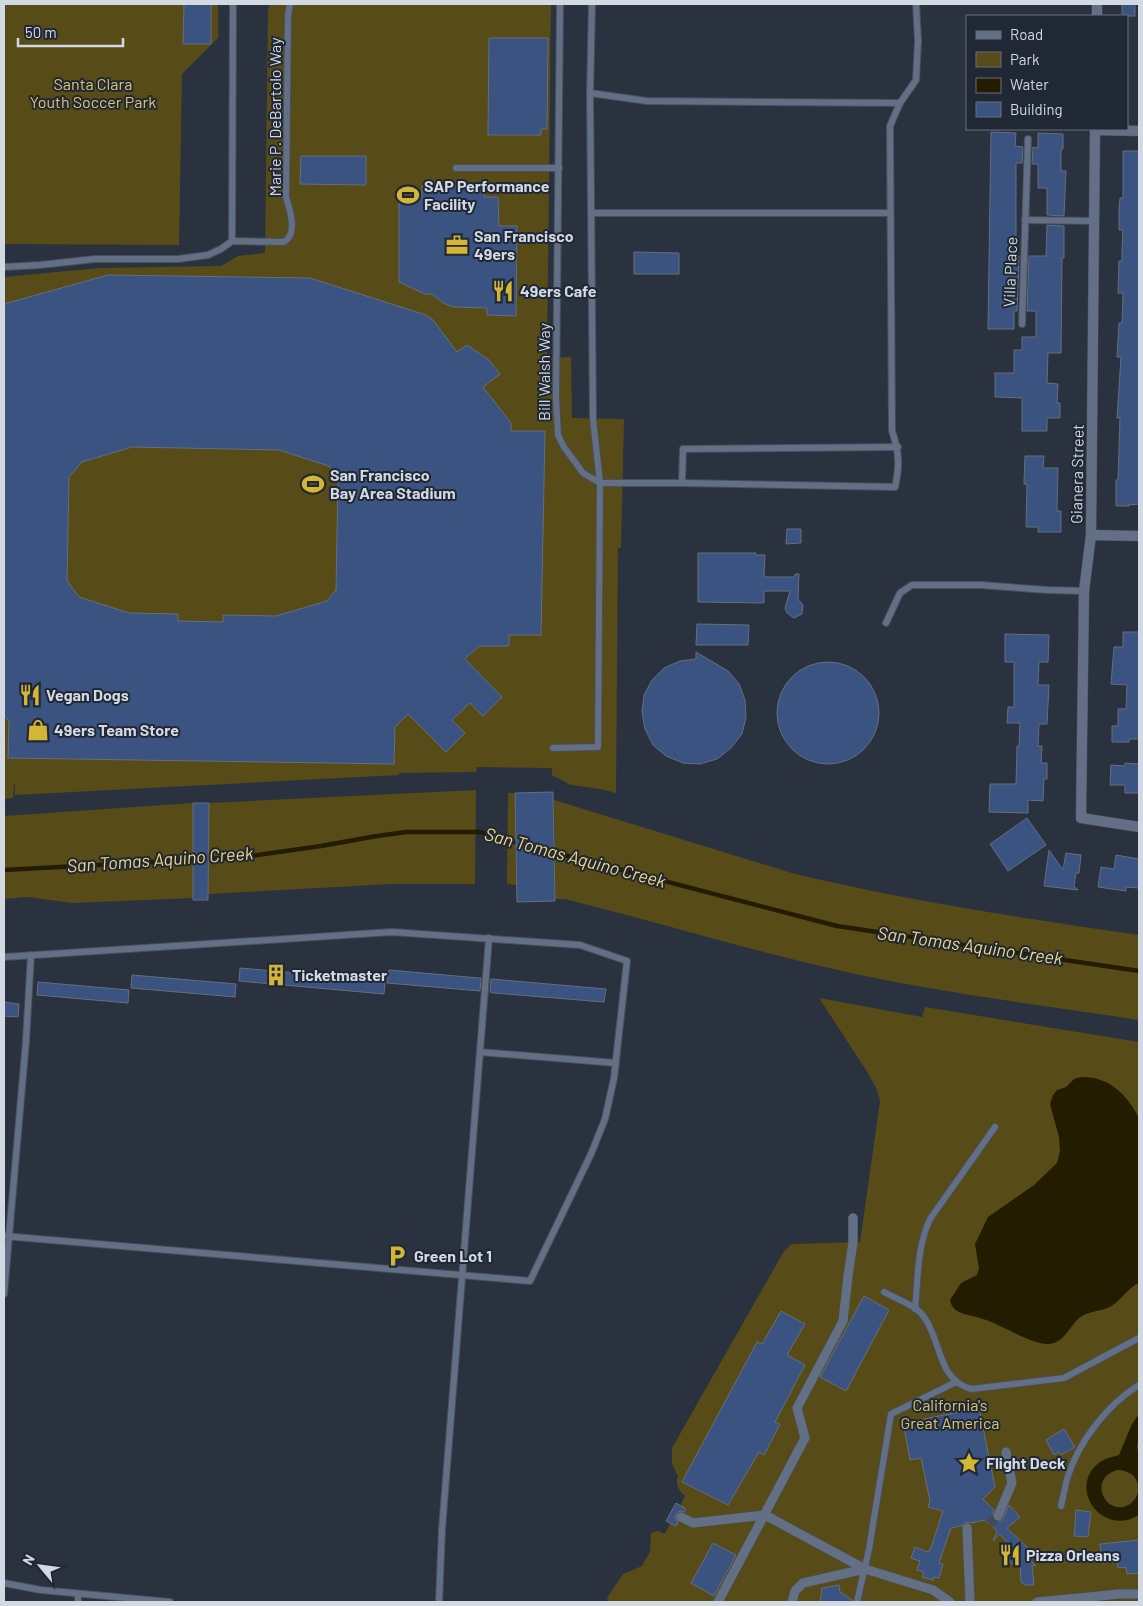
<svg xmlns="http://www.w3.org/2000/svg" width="1143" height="1606" font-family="Barlow,sans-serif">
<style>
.green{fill:#574b18}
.water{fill:#241c00;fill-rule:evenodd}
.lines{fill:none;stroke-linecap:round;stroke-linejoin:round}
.stream{stroke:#241c00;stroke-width:4.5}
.building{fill:#3a5380;stroke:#656e7e;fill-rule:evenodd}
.pedestrian-tunnel{stroke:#434b58;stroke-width:9;stroke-dasharray:9 4.5;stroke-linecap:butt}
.service-casing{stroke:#48505d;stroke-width:8}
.pedestrian-casing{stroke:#48505d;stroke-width:10}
.minor-casing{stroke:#48505d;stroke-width:11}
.service{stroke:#636f84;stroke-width:6}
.pedestrian{stroke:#636f84;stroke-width:9}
.minor{stroke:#636f84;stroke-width:10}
.labels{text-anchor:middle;stroke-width:4;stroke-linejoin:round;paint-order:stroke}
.park-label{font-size:16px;fill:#dcc66f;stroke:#202835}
.street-label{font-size:16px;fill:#d3d9e2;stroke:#202835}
.poi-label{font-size:16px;font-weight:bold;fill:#d3d9e2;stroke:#202835;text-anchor:start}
.water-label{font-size:18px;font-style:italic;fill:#eed881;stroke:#202835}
</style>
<rect width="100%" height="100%" fill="#2a3240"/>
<g class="green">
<polygon points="4,4 218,4 218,38 182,74 179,245 4,244"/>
<polygon points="270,4 551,4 547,358 571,357 572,418 624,419 621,548 618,548 616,793 600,789 571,785 552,775 552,768 477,767 476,772 399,773 398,775 15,795 15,785 14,784 13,798 4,799 4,277 99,268 221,266 238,256 265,253 268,10"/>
<polygon points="476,790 475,884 392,884 208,894 209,803"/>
<polygon points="508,793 515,793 516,885 507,884"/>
<path d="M554,800L792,873C907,901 1023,918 1139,935V1020C1036,1004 931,992 829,968C741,948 654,921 565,899H555Z"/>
<polygon points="193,803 193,898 73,903 27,897 4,899 4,816"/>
<path d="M819,998L922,1017L925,1007L1139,1042V1602H608L607,1598L623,1574L642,1566L650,1552L651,1533L658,1531L665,1534L670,1523L666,1521L676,1503L680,1506L685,1496C679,1491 675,1485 678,1476L672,1464V1448L784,1251L792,1244L860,1242L880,1101L877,1090L868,1073Z"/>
</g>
<g class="water">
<path d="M1081,1077C1108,1076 1127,1094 1139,1118V1283C1128,1288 1123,1298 1113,1305C1103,1312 1088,1310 1078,1319C1069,1328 1062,1345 1047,1344C1029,1343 1002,1325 983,1319C971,1314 953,1316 950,1300L961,1283L977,1275L979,1268L975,1244L988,1217L1034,1185L1057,1163L1060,1151L1059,1137L1050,1104L1053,1095L1057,1090L1066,1087L1074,1079Z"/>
<path d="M1139,1414V1437L1137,1446L1139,1458V1515C1102,1538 1066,1487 1100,1462C1106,1458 1112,1457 1119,1455L1132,1424ZM1117,1470C1130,1470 1140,1478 1138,1492C1137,1497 1134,1501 1130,1504C1107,1519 1086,1479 1117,1470Z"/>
</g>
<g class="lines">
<g class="stream">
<polyline points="549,851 837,926 1139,971"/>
<polyline points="4,870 244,857 321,846 377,836 406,832 479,832 519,843"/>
</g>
</g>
<g class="building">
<polygon points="184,4 211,4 211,44 183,44"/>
<rect x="1122" y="4" width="13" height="12"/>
<polygon points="489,38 548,38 547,129 541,129 541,135 488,135"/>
<polygon points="991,132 1016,133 1015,146 1023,147 1022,163 1016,163 1016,256 1019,256 1017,311 1014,311 1014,329 988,329"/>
<polygon points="1038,133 1063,134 1063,149 1061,149 1061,171 1066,171 1064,216 1047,215 1047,188 1038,188 1038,164 1032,164 1033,147 1038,148"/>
<polygon points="1123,151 1139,151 1139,504 1128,505 1129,506 1116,506 1116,480 1118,480 1120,418 1117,418 1121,357 1117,357 1119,323 1122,323 1123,293 1118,293 1119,261 1122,261 1122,250 1123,230 1119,230 1119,208 1120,198 1123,198"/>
<polygon points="301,156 366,156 366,185 300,184"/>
<polygon points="422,186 484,186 484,197 498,197 499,226 517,226 516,316 487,315 487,308 454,307 445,304 432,294 425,294 399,282 399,198 422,198"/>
<polygon points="1047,225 1064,226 1064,258 1062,258 1061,353 1048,353 1047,383 1058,384 1057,403 1060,403 1060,418 1047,418 1047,431 1022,431 1022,398 995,397 995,373 1014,373 1014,350 1022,350 1022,337 1036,337 1036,311 1027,311 1029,256 1046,256"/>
<polygon points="634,252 679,253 679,274 634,274"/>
<path d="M108,275L310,278L426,315L433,320L457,352L467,345L489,360L500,374L483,387L511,423V431H545L541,635H509V646H479L465,659L502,697L483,716L470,703L452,720L465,733L446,752L408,714L395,727L394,764L8,758L9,721L4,715V304ZM132,447L279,450L329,466L338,478L336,590L327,601L276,616L223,615V622L178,621V614L129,613L79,597L67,581L69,477L82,462Z"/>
<polygon points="1025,456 1044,456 1043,468 1058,468 1057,511 1061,511 1061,532 1038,532 1038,527 1026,527 1027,484 1024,484"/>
<polygon points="787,529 801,529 801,543 786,544"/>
<polygon points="698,553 756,553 756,555 765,555 764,577 794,577 795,574 799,574 798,599 803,605 802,614 794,618 787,613 785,608 790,591 764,591 764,603 698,602"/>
<polygon points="697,624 749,625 748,645 696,645"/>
<polygon points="1123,632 1139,632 1139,739 1129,739 1129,742 1112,742 1112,726 1118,726 1118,709 1126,709 1127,685 1111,684 1114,647 1123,647"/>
<polygon points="1005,634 1049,635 1048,662 1039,662 1038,685 1049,685 1047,724 1039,724 1038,746 1042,746 1041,763 1047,763 1047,779 1044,779 1043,801 1028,800 1028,813 989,812 990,784 1016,784 1017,746 1019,746 1020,723 1007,723 1008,707 1014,707 1014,662 1005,662"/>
<polygon points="696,652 728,671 739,684 745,700 746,717 742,734 731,748 717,759 700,764 683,763 666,756 653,745 645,729 642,712 644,695 652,680 664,668 680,661 696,659"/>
<circle cx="828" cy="713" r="51"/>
<polygon points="1125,763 1139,764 1139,793 1125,793 1125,785 1110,785 1111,765 1125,766"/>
<polygon points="553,792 555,901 517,902 515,793"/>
<polygon points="193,803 209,803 208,900 193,900"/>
<polygon points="1027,818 1046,845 1008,871 990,844"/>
<polygon points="1049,850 1063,870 1066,853 1081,855 1079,873 1076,873 1074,886 1078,890 1044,886"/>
<polygon points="1116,855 1139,859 1139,888 1126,887 1126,891 1098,887 1101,867 1114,869"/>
<polygon points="240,968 385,981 384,994 239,981"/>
<polygon points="389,970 479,978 481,978 480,991 387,983"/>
<polygon points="132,975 236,984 235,997 131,988"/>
<polygon points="491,979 606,989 604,1002 494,993 490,992"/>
<polygon points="38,982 129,990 128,1003 37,995"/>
<polygon points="4,1002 19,1004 18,1017 4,1016"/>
<polygon points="864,1296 889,1310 846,1391 820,1377"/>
<polygon points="781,1311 805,1324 787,1355 805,1365 775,1422 780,1424 764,1455 759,1452 728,1505 682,1482 757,1342 762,1344"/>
<polygon points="979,1408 995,1487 983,1499 994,1510 992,1517 995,1522 1002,1521 1009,1505 1020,1517 1007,1528 1031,1551 1026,1556 1036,1566 1032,1565 1034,1585 1025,1585 1021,1582 1020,1565 1012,1564 1002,1553 1003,1547 1007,1542 1000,1534 993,1541 997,1531 985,1520 971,1523 966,1522 961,1526 951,1528 939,1563 943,1564 939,1578 934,1577 933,1580 922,1577 924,1572 917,1570 920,1561 911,1558 915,1547 928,1552 931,1548 943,1511 928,1507 930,1501 921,1458 910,1460 904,1427 915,1426 914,1421"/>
<polygon points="1064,1429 1075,1447 1061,1455 1059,1452 1054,1455 1046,1440"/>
<polygon points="676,1503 686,1509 684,1512 680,1511 676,1514 675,1518 678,1523 676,1526 666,1521"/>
<polygon points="1076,1510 1091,1512 1088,1537 1074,1536"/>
<polygon points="1139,1540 1139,1573 1127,1574 1126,1567 1118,1568 1117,1562 1102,1563 1100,1544"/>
<polygon points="713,1543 736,1555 714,1596 691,1583"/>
<polygon points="839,1585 840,1592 852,1600 852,1602 820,1602 822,1588"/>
</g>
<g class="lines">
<polyline class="pedestrian-tunnel" points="989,1524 998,1516"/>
<g class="service-casing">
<g id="service">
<polyline points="560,4 556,398 558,435 564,447 583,473 600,483"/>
<polyline points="590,93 647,101 900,103"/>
<polyline points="456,168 559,168"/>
<polyline points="592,213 890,213"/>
<polyline points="1025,220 1095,221"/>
<polyline points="232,241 233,4"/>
<path d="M4,267L40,265L95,259H178L208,255L221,249L232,241L284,242C298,234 290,210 286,197L288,15L290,4"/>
<polyline points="1022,324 1028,139"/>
<path d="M600,483H682L895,487C900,466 899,451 892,431L890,126L900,103L916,80L918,41L916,4"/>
<polyline points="682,483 683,449 898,447"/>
<polyline points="886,623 900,593 912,585 980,585 1048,590 1084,591"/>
<polyline points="553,748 598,747 600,483 593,419 590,93 592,4"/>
<polyline points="4,957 392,932 580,945 627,961 614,1078 605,1119 591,1154 530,1281 4,1236"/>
<polyline points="480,1052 616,1063"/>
<path d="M884,1292C896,1299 916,1305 924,1317C942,1342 937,1379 971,1389L1064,1378L1139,1338"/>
<polyline points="4,1294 26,1041 31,955"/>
<path d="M915,1309C918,1280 917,1246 930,1219L995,1127"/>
<path d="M1061,1506C1063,1497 1065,1488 1067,1479C1078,1442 1107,1405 1139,1385"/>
<polyline points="4,1583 41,1590 170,1602"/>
<polyline points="78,1602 78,1594"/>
<polyline points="439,1602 442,1529 489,938"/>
<polyline points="857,1602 869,1549 891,1414 956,1382"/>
</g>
</g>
<g class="pedestrian-casing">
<g id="pedestrian">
<polyline points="998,1516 1012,1483 1006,1452"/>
<polyline points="681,1517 693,1523 765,1515 865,1569 933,1590 950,1602"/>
<polyline points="967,1528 970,1602"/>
<polyline points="718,1602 805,1438 797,1408 843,1321 848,1276 853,1242 853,1218"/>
<polyline points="792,1602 795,1591 803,1583 865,1569"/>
<polyline points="1037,1602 1119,1594 1139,1594"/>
</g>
</g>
<g class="minor-casing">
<g id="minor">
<polyline points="1097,16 1097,4"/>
<polyline points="1095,129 1091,535 1084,591 1081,818 1139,827"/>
<polyline points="1095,130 1139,131"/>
<polyline points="1091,535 1139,536"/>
</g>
</g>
<use href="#service" class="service"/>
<use href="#pedestrian" class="pedestrian"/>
<use href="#minor" class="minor"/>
</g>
<defs>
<g id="stadium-bare" transform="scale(1.725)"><path d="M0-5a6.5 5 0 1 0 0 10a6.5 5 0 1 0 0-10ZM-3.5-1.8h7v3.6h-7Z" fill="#d3b635" stroke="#202835" stroke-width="2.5" paint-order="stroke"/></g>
<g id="office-bare" transform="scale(1.725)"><path d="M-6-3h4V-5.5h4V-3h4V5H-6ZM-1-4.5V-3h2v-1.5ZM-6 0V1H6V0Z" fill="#d3b635" stroke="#202835" stroke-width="2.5" paint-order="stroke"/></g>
<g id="restaurant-bare" transform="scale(1.725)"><path d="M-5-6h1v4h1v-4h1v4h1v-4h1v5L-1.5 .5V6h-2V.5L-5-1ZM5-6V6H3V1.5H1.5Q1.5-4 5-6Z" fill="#d3b635" stroke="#202835" stroke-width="2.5" paint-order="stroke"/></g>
<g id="shop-bare" transform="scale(1.725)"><path d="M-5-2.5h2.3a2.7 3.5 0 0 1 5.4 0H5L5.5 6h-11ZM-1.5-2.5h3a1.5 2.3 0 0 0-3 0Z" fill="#d3b635" stroke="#202835" stroke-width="2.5" paint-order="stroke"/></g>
<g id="building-bare" transform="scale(1.725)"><path d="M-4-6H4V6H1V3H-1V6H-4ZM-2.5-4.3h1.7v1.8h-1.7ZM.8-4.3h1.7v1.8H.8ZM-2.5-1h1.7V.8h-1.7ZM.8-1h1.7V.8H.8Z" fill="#d3b635" stroke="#202835" stroke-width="2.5" paint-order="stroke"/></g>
<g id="parking-bare" transform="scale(1.725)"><path d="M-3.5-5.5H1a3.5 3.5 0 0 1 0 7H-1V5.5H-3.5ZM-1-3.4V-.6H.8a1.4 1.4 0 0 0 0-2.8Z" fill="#d3b635" stroke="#202835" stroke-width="2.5" paint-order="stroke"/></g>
<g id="sight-bare" transform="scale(1.725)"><path d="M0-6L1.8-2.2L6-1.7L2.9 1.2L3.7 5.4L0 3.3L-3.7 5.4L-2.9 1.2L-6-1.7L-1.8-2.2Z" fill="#d3b635" stroke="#202835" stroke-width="2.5" paint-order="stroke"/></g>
</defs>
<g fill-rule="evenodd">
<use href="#stadium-bare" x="408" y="195"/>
<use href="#office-bare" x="457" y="245"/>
<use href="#restaurant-bare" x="503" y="291"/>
<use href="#stadium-bare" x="313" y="484"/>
<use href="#restaurant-bare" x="30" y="695"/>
<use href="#shop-bare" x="38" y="730"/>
<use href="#building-bare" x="276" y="975"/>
<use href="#parking-bare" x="397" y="1256"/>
<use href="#sight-bare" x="969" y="1463"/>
<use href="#restaurant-bare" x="1010" y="1555"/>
</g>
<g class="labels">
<g class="park-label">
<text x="93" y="90">Santa Clara<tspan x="93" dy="18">Youth Soccer Park</tspan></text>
<text x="950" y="1411">California's<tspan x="950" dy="18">Great America</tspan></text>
</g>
<g class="street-label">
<text transform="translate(275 117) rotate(-90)" y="6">Marie P. DeBartolo Way</text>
<text transform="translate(1010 272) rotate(-88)" y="6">Villa Place</text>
<text transform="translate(544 372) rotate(-90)" y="6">Bill Walsh Way</text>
<text transform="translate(1077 474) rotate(-89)" y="6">Gianera Street</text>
</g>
<g class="poi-label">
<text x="424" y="192">SAP Performance<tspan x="424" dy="18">Facility</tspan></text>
<text x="474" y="242">San Francisco<tspan x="474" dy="18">49ers</tspan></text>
<text x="520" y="297">49ers Cafe</text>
<text x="330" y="481">San Francisco<tspan x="330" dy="18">Bay Area Stadium</tspan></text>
<text x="46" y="701">Vegan Dogs</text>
<text x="54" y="736">49ers Team Store</text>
<text x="292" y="981">Ticketmaster</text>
<text x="414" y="1262">Green Lot 1</text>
<text x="986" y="1469">Flight Deck</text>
<text x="1026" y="1561">Pizza Orleans</text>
</g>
<g class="water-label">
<text transform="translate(575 858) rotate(15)" y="6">San Tomas Aquino Creek</text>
<text transform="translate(160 860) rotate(-4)" y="6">San Tomas Aquino Creek</text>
<text transform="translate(970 946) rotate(8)" y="6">San Tomas Aquino Creek</text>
</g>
</g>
<rect width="1143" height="1606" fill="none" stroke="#d3d9e2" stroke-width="10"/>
<rect x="966" y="15" width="162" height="115" fill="#202835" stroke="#686f7a"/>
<rect x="976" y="31" width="25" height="8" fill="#636f84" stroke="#686f7a"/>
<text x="1010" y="40" font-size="15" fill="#d3d9e2">Road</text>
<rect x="976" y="52" width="25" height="15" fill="#574b18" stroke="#686f7a"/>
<text x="1010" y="65" font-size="15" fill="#d3d9e2">Park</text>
<rect x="976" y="78" width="25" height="15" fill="#241c00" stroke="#686f7a"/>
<text x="1010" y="90" font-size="15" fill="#d3d9e2">Water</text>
<rect x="976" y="102" width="25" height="15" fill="#3a5380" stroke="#686f7a"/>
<text x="1010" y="115" font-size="15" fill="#d3d9e2">Building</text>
<g transform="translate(40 1566) rotate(299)" stroke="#202835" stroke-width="4" paint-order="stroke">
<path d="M0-4L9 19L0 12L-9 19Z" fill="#d3d9e2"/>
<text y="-8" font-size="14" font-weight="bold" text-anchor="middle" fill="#d3d9e2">N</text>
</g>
<path d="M18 38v8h105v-8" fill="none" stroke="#d3d9e2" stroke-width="2.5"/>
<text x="25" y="38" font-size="15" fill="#d3d9e2" stroke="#202835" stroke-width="4" paint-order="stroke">50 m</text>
</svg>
